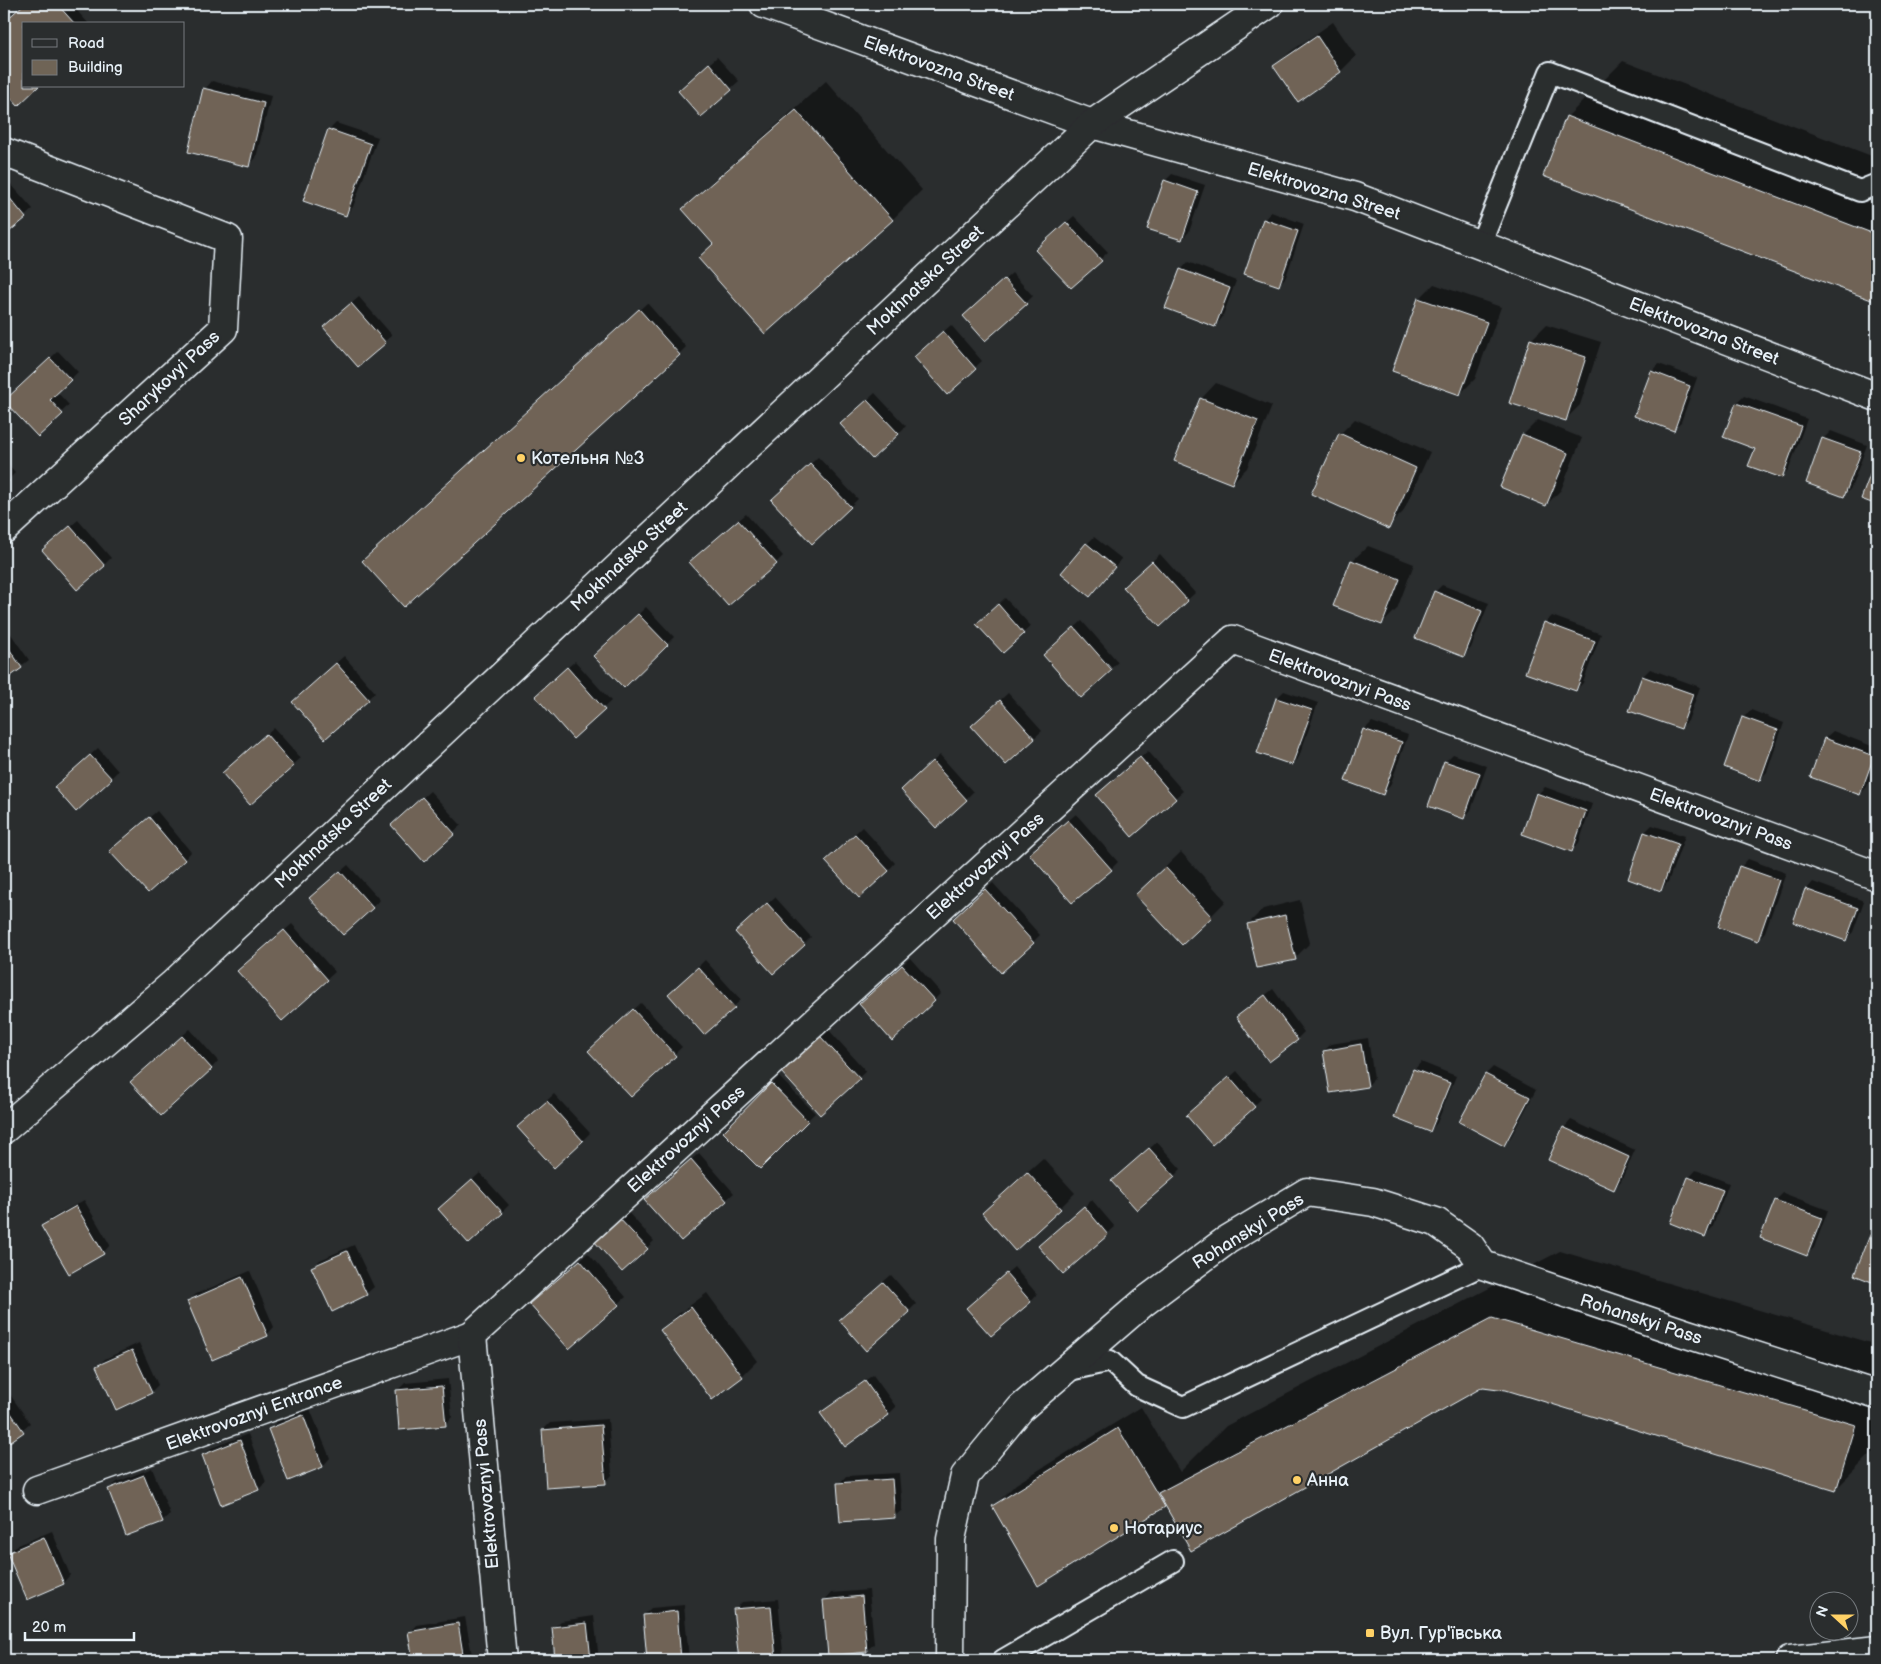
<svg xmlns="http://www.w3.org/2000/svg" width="1881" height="1664" font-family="'Balsamiq Sans',sans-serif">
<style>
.shadow{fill:#0007}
.building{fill:#6f6456;stroke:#e8f1f8}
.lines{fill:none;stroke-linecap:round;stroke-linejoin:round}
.lane-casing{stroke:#e8f1f8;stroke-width:24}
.street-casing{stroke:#e8f1f8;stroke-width:31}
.secondary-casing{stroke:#e8f1f8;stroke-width:31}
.lane{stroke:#2a2d2e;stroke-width:20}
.street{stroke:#2a2d2e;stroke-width:28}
.secondary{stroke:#2a2d2e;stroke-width:28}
.poi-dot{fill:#ffd166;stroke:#2a2d2e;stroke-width:2}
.labels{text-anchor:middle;stroke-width:4.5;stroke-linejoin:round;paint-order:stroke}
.street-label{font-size:18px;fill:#e8f1f8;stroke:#2a2d2e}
.poi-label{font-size:18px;fill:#e8f1f8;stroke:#2a2d2e;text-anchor:start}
</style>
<rect width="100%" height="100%" fill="#2a2d2e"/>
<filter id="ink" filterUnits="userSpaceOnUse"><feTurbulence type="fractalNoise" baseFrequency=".02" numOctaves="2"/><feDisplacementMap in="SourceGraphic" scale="10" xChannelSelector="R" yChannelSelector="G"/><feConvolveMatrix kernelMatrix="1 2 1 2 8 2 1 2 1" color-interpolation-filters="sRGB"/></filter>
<g filter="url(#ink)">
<g class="shadow">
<polygon points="25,4 71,4 89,24 24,24 18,104 4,88 4,23"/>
<polygon points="1333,22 1356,56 1341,71 1298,100 1275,67 1290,52"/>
<polygon points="717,57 739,81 701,115 687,83"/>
<polygon points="1623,61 1877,158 1877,296 1873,300 1567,117"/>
<polygon points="212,81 271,96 256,158 249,165 205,89"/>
<polygon points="826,81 922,190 892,220 714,243 684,209 714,180"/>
<polygon points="336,123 378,137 353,207 346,215 329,130"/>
<polygon points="1172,174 1205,185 1189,232 1182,239 1165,181"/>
<polygon points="10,183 33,209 4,235 4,188"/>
<polygon points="1271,212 1304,224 1286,277 1278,285 1264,220"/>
<polygon points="1074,216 1108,252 1071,287 1044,243"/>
<polygon points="1188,262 1236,281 1222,318 1215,326 1181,270"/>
<polygon points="1012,273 1033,296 1026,303 972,309"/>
<polygon points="1434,284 1501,307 1475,379 1460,394 1419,299"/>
<polygon points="359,297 392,335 358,365 332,320"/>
<polygon points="647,303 686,347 679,354 371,554"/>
<polygon points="951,325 982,361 947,393 923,350"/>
<polygon points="1546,325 1601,342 1580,405 1565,420 1531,340"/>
<polygon points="58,351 78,372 57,392 69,405 38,435 13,394"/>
<polygon points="1659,364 1697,378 1681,422 1673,429 1652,372"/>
<polygon points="1216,383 1272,406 1247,468 1232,483 1201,399"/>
<polygon points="875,393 906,426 898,434 849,417"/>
<polygon points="1744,396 1807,419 1789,469 1781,477 1756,448 1725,436 1737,403"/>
<polygon points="1355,419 1430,452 1403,512 1388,527 1340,434"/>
<polygon points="1538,420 1582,438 1561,490 1546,505 1523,435"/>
<polygon points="1831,431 1867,445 1851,488 1844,496 1807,482 1824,438"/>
<polygon points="818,457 858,499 813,542 773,500"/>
<polygon points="4,460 15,473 4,484"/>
<polygon points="746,514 783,556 776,563 698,555"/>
<polygon points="78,520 111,558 104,565 51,543"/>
<polygon points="1094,537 1122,559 1097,588 1087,544"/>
<polygon points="1368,546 1414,564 1397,609 1382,624 1352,561"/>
<polygon points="1160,554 1195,593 1160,625 1132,580"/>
<polygon points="1442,585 1489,603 1471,648 1464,655 1435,592"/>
<polygon points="1005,598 1031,626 1003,651 985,617"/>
<polygon points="646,607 674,637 624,686 595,656"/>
<polygon points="1552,616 1601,634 1583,683 1576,690 1545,623"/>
<polygon points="1082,621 1118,662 1081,696 1052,648"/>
<polygon points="4,624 29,660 4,679"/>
<polygon points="344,656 375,692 368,699 301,694"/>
<polygon points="575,661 611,701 573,737 544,689"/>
<polygon points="1650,669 1700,687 1688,721 1680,728 1643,676"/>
<polygon points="1284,691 1318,703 1299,757 1292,764 1258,752 1277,698"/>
<polygon points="1008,693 1042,731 1006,763 980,719"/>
<polygon points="1751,710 1784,723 1767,772 1760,779 1726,767 1743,718"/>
<polygon points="1372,722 1408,735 1390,786 1383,793 1364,730"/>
<polygon points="274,728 301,758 250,803 231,766"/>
<polygon points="1833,731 1877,748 1877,758 1867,787 1860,794 1825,738"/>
<polygon points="98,748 118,771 111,778 63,780"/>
<polygon points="1148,751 1183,791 1132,835 1098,795"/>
<polygon points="1453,754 1487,766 1471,810 1464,818 1445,762"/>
<polygon points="940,755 973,792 966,799 910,782"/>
<polygon points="1545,787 1592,804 1579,843 1571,850 1538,794"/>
<polygon points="430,791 461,825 424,860 400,818"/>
<polygon points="157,811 191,852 184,860 118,844"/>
<polygon points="1076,814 1118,862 1111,869 1038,847"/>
<polygon points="1652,825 1685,836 1668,882 1661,890 1645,832"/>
<polygon points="862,827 895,863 888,871 834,854"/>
<polygon points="1181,852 1226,901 1211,916 1152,880"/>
<polygon points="1748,859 1786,873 1765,932 1757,940 1741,867"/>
<polygon points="348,865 380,900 343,934 318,891"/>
<polygon points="1813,882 1864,901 1853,932 1846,940 1806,890"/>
<polygon points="993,883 1040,935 1033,942 961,911"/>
<polygon points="775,897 811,937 804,944 744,925"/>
<polygon points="1300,900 1310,943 1295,958 1248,924 1263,909"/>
<polygon points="292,924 335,972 282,1020 246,964"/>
<polygon points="910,958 941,993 934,1000 868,997"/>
<polygon points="705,960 741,1000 704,1033 677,987"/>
<polygon points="1273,989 1304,1032 1297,1039 1238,1017"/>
<polygon points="641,1003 682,1047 631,1095 597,1044"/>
<polygon points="190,1029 218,1061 211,1069 139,1074"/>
<polygon points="828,1029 866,1071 820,1113 790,1064"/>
<polygon points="1368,1038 1374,1079 1367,1086 1324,1051 1331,1044"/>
<polygon points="1421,1062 1456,1076 1437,1123 1430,1131 1414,1070"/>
<polygon points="1493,1067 1536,1090 1511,1137 1504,1144 1460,1122 1486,1074"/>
<polygon points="1237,1071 1261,1099 1254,1106 1195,1108"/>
<polygon points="779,1077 815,1113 760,1167 725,1132"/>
<polygon points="554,1094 590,1133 582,1141 526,1120"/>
<polygon points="1571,1120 1635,1150 1621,1181 1613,1189 1564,1128"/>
<polygon points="1157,1142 1181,1169 1174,1176 1120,1174"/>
<polygon points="699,1153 734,1193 681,1240 653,1193"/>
<polygon points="1043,1158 1075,1193 1060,1208 998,1198"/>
<polygon points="1696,1170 1729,1183 1712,1228 1705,1235 1689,1178"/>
<polygon points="480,1173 509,1205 502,1212 447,1202"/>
<polygon points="1783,1193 1828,1210 1814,1248 1806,1255 1762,1238 1776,1200"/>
<polygon points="84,1200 110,1245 103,1253 43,1227 50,1219"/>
<polygon points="1092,1200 1115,1227 1063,1272 1047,1239"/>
<polygon points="626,1210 654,1241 622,1271 594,1240"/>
<polygon points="1877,1223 1877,1283 1856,1274 1875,1226"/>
<polygon points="354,1245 374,1287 366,1294 313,1267 320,1260"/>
<polygon points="1560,1251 1877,1345 1877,1448 1835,1490 1506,1389 1483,1386 1164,1506 994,1506 1016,1484 1141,1407 1180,1472 1226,1426"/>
<polygon points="588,1253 626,1297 569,1347 538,1297"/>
<polygon points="1014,1267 1037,1294 1030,1302 975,1300"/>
<polygon points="250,1271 274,1327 267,1335 189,1301 196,1294"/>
<polygon points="891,1275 916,1304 909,1311 848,1313"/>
<polygon points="707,1293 757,1361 742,1376 662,1330 677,1315"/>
<polygon points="139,1343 158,1385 151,1392 98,1366 105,1359"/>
<polygon points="873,1375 896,1407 889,1414 845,1446 822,1414 829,1406"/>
<polygon points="448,1379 452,1417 445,1425 397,1391 405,1383"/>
<polygon points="4,1386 30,1423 4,1445"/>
<polygon points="310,1409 330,1458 323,1466 288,1479 269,1430 277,1422"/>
<polygon points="608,1419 612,1475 605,1483 543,1430 550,1423"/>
<polygon points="248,1434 266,1482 259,1489 222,1503 204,1455 211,1448"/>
<polygon points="152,1468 170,1514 162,1521 109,1489 117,1482"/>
<polygon points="899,1473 902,1510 894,1517 839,1484 846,1476"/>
<polygon points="52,1531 70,1575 63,1583 8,1554 16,1546"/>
<polygon points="869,1590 874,1644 866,1651 824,1601 831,1593"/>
<polygon points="778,1599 783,1652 776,1660 740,1660 735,1610 742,1602"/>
<polygon points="684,1605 689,1660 649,1660 644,1615 651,1608"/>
<polygon points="594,1616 599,1660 556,1660 554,1628 561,1621"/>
<polygon points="465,1617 473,1660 414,1660 410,1633 417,1625"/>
</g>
<g class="building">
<polygon points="24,4 57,4 75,24 24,24 24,86 39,86 18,106 4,90 4,22"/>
<polygon points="549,4 563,4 561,8"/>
<polygon points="1317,36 1341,72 1298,102 1273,66"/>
<polygon points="709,63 732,90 701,117 678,91"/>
<polygon points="203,88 264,103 249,167 188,152"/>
<polygon points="796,110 893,220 765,334 698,258 713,244 682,209"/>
<polygon points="1566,116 1877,235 1877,291 1874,301 1543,176"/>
<polygon points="328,129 371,144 346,216 303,201"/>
<polygon points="1164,180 1198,192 1182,240 1147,229"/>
<polygon points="4,191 26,218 4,236"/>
<polygon points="1263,219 1298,231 1279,286 1244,274"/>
<polygon points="1066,222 1102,261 1071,288 1035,250"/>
<polygon points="1180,269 1230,288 1215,327 1165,308"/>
<polygon points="1004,279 1027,304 985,341 963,316"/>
<polygon points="1418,298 1487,322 1460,395 1392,371"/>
<polygon points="351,303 386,343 358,367 323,327"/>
<polygon points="639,309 680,355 404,607 362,561"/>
<polygon points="943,331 976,369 947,395 914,357"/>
<polygon points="1530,339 1586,357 1566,421 1509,403"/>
<polygon points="50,358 71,380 50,400 63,414 38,437 4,401"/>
<polygon points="1651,371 1690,386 1674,431 1634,416"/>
<polygon points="1200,398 1258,421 1232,484 1174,461"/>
<polygon points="867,400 899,434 872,459 840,424"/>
<polygon points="1736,403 1801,426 1782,478 1748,466 1755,449 1723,437"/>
<polygon points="1339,433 1416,468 1389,529 1311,494"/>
<polygon points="1522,434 1568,453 1546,506 1500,487"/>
<polygon points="1822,438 1861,452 1844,497 1806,483"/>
<polygon points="1876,459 1877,459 1877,505 1861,499"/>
<polygon points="810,464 851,507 812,544 771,500"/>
<polygon points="4,476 9,481 4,485"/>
<polygon points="738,520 777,564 728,606 689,562"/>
<polygon points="70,526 105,566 77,590 42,550"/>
<polygon points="1086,543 1115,567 1090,597 1061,573"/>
<polygon points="1351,560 1400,579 1382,625 1333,606"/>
<polygon points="1152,561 1188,601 1160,627 1123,587"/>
<polygon points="1434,591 1482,611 1464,657 1415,638"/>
<polygon points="998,604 1024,634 1003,653 976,624"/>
<polygon points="638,614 668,645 624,688 593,656"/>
<polygon points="1544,622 1595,641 1576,691 1525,673"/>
<polygon points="1074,627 1112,670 1081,698 1043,655"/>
<polygon points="4,641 22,668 4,681"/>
<polygon points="336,663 369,700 325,739 292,702"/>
<polygon points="567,667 605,710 573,739 535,696"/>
<polygon points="1642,676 1693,694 1681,729 1629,711"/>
<polygon points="1276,698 1312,710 1292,765 1257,753"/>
<polygon points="1000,700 1035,739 1006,765 971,726"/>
<polygon points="1742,717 1778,730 1760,781 1724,767"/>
<polygon points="1363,729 1402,742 1383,795 1345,781"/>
<polygon points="266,734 294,766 250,805 222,773"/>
<polygon points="1824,738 1874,756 1860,795 1810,777"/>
<polygon points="90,755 112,779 76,812 54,787"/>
<polygon points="1140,757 1176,799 1132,837 1096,795"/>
<polygon points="932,761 967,800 936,828 901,790"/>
<polygon points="1444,761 1480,773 1464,819 1428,806"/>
<polygon points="1536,793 1586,811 1572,852 1522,834"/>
<polygon points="422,797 455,834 424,862 391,825"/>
<polygon points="149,817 185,860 148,893 109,851"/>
<polygon points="1068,820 1112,870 1072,903 1029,854"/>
<polygon points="1644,832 1678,844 1661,891 1628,879"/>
<polygon points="855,834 889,871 859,898 825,861"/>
<polygon points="1739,866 1779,880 1758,941 1718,927"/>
<polygon points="1165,867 1212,917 1182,945 1135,895"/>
<polygon points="340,871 373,908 343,935 309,898"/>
<polygon points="985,889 1034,943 1001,973 953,919"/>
<polygon points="1805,889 1858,908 1846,941 1793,922"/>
<polygon points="767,903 805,945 773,974 735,932"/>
<polygon points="1285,915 1296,960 1257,968 1247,924"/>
<polygon points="284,930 328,980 282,1021 237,971"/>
<polygon points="902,965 935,1001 892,1041 859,1004"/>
<polygon points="698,967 735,1008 704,1035 668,994"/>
<polygon points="1265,995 1298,1040 1269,1062 1236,1017"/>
<polygon points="633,1009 676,1056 631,1097 588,1051"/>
<polygon points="182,1036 212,1069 161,1116 130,1082"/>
<polygon points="820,1036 860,1079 820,1115 781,1072"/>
<polygon points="1361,1044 1368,1087 1330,1093 1323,1051"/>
<polygon points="1413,1069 1450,1083 1430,1132 1394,1118"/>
<polygon points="1485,1074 1530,1097 1504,1146 1459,1122"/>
<polygon points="1229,1077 1255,1107 1212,1145 1186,1115"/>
<polygon points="771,1083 808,1121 760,1169 723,1132"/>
<polygon points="547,1101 583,1141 554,1168 517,1127"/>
<polygon points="1563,1127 1629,1157 1614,1190 1548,1160"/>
<polygon points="1149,1148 1175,1177 1137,1210 1111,1181"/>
<polygon points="691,1159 727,1201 681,1241 644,1200"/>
<polygon points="1027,1172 1061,1209 1015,1251 982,1213"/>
<polygon points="1688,1177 1723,1190 1705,1237 1670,1223"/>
<polygon points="472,1179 503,1213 469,1244 438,1209"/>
<polygon points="1775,1200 1822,1218 1807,1256 1760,1238"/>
<polygon points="76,1206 104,1254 69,1274 41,1226"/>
<polygon points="1084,1206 1108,1235 1063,1274 1038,1246"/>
<polygon points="618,1217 648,1249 622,1272 593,1240"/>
<polygon points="1874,1225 1877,1226 1877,1284 1854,1275"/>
<polygon points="347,1251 367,1295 332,1312 311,1267"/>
<polygon points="580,1260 619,1305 569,1349 529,1304"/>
<polygon points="1006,1273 1031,1302 991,1336 966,1308"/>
<polygon points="242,1277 268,1336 212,1360 187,1301"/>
<polygon points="883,1282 910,1312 866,1351 839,1320"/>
<polygon points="691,1307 743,1377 712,1400 660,1330"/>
<polygon points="1492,1318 1856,1425 1836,1491 1506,1390 1483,1387 1191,1551 1158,1493"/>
<polygon points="132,1350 152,1393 116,1410 96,1366"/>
<polygon points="865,1381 889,1415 845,1447 820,1413"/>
<polygon points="442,1386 446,1426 399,1430 396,1390"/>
<polygon points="4,1403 24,1432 4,1446"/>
<polygon points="303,1415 323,1467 288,1481 268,1429"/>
<polygon points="601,1425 606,1484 546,1488 542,1430"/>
<polygon points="1118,1428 1165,1507 1038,1586 992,1506"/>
<polygon points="240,1440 259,1490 221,1505 202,1455"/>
<polygon points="144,1475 163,1522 126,1536 108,1489"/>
<polygon points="892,1479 895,1518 840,1522 837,1483"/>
<polygon points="44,1537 64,1584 27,1600 7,1553"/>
<polygon points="862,1596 867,1652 828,1656 823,1600"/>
<polygon points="771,1606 776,1660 739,1660 733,1609"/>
<polygon points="677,1611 681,1660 647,1660 643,1615"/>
<polygon points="458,1623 464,1660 413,1660 408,1632"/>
<polygon points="587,1623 591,1660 555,1660 552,1627"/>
</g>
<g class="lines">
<g class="lane-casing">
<g id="lane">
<polyline points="1480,245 1550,72 1860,191 1877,184"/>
<polyline points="1065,1371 1110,1361 1137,1386 1183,1407 1483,1265"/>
<polyline points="1003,1660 1173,1561"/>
</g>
</g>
<g class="street-casing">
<g id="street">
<polyline points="764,4 1092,124 1355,197 1877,397"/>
<polyline points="4,152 228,239 223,329 4,529"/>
<polyline points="4,1129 172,985 1092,124 1269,4"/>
<polyline points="37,1490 472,1335"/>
<polyline points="502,1660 472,1335 1233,640 1877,876"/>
<polyline points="950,1660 951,1539 965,1476 1021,1408 1144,1302 1227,1240 1307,1192 1373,1202 1436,1222 1470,1246 1483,1265 1684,1333 1877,1395"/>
</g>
</g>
<g class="secondary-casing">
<polyline id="secondary" points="1790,1660 1877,1650"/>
</g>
<use href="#lane" class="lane"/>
<use href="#street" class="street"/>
<use href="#secondary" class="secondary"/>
</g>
</g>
<g class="poi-dot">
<circle cx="521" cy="458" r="5"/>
<circle cx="1297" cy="1480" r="5"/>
<circle cx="1114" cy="1528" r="5"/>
<rect x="1365" y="1628" width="10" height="10" rx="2.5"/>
</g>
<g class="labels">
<g class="street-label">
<text transform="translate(939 68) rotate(20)" y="6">Elektrovozna Street</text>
<text transform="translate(1324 191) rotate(17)" y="6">Elektrovozna Street</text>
<text transform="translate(925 280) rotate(-43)" y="6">Mokhnatska Street</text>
<text transform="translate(1704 331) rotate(21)" y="6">Elektrovozna Street</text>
<text transform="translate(169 378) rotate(-43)" y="6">Sharykovyi Pass</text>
<text transform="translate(629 556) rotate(-43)" y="6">Mokhnatska Street</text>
<text transform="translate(1340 680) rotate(20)" y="6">Elektrovoznyi Pass</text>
<text transform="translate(1721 819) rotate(20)" y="6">Elektrovoznyi Pass</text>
<text transform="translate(333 833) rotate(-43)" y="6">Mokhnatska Street</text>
<text transform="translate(985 866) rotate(-42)" y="6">Elektrovoznyi Pass</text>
<text transform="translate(686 1139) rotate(-42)" y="6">Elektrovoznyi Pass</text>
<text transform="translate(1248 1231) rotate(-32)" y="6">Rohanskyi Pass</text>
<text transform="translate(1641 1319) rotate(18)" y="6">Rohanskyi Pass</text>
<text transform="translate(254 1413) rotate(-20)" y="6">Elektrovoznyi Entrance</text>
<text transform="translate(486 1494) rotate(-95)" y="6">Elektrovoznyi Pass</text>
</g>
<g class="poi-label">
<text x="531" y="464">Котельня №3</text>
<text x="1307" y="1486">Анна</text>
<text x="1124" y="1534">Нотариус</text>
<text x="1380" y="1639">Вул. Гур'ївська</text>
</g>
</g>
<rect width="1881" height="1664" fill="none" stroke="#2a2d2e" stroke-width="20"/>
<rect x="10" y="10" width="1861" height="1644" fill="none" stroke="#e8f1f8" stroke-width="2" filter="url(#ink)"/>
<rect x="22" y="22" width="162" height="65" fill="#2a2d2e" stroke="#767b7f"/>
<rect x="32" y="39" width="25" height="8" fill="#2a2d2e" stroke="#767b7f"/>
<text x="68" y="48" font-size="15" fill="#e8f1f8">Road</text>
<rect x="32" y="60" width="25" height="15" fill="#6f6456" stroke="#767b7f"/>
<text x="68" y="72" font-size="15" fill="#e8f1f8">Building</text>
<g transform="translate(1834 1616) rotate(291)"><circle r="24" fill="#2a2d2e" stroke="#767b7f"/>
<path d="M0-4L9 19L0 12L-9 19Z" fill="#ffd166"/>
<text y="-8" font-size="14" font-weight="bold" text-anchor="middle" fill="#e8f1f8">N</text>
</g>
<path d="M25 1632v8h109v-8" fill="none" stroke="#e8f1f8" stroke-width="2.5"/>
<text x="32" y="1632" font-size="15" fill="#e8f1f8" stroke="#2a2d2e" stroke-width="4" paint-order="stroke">20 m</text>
</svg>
